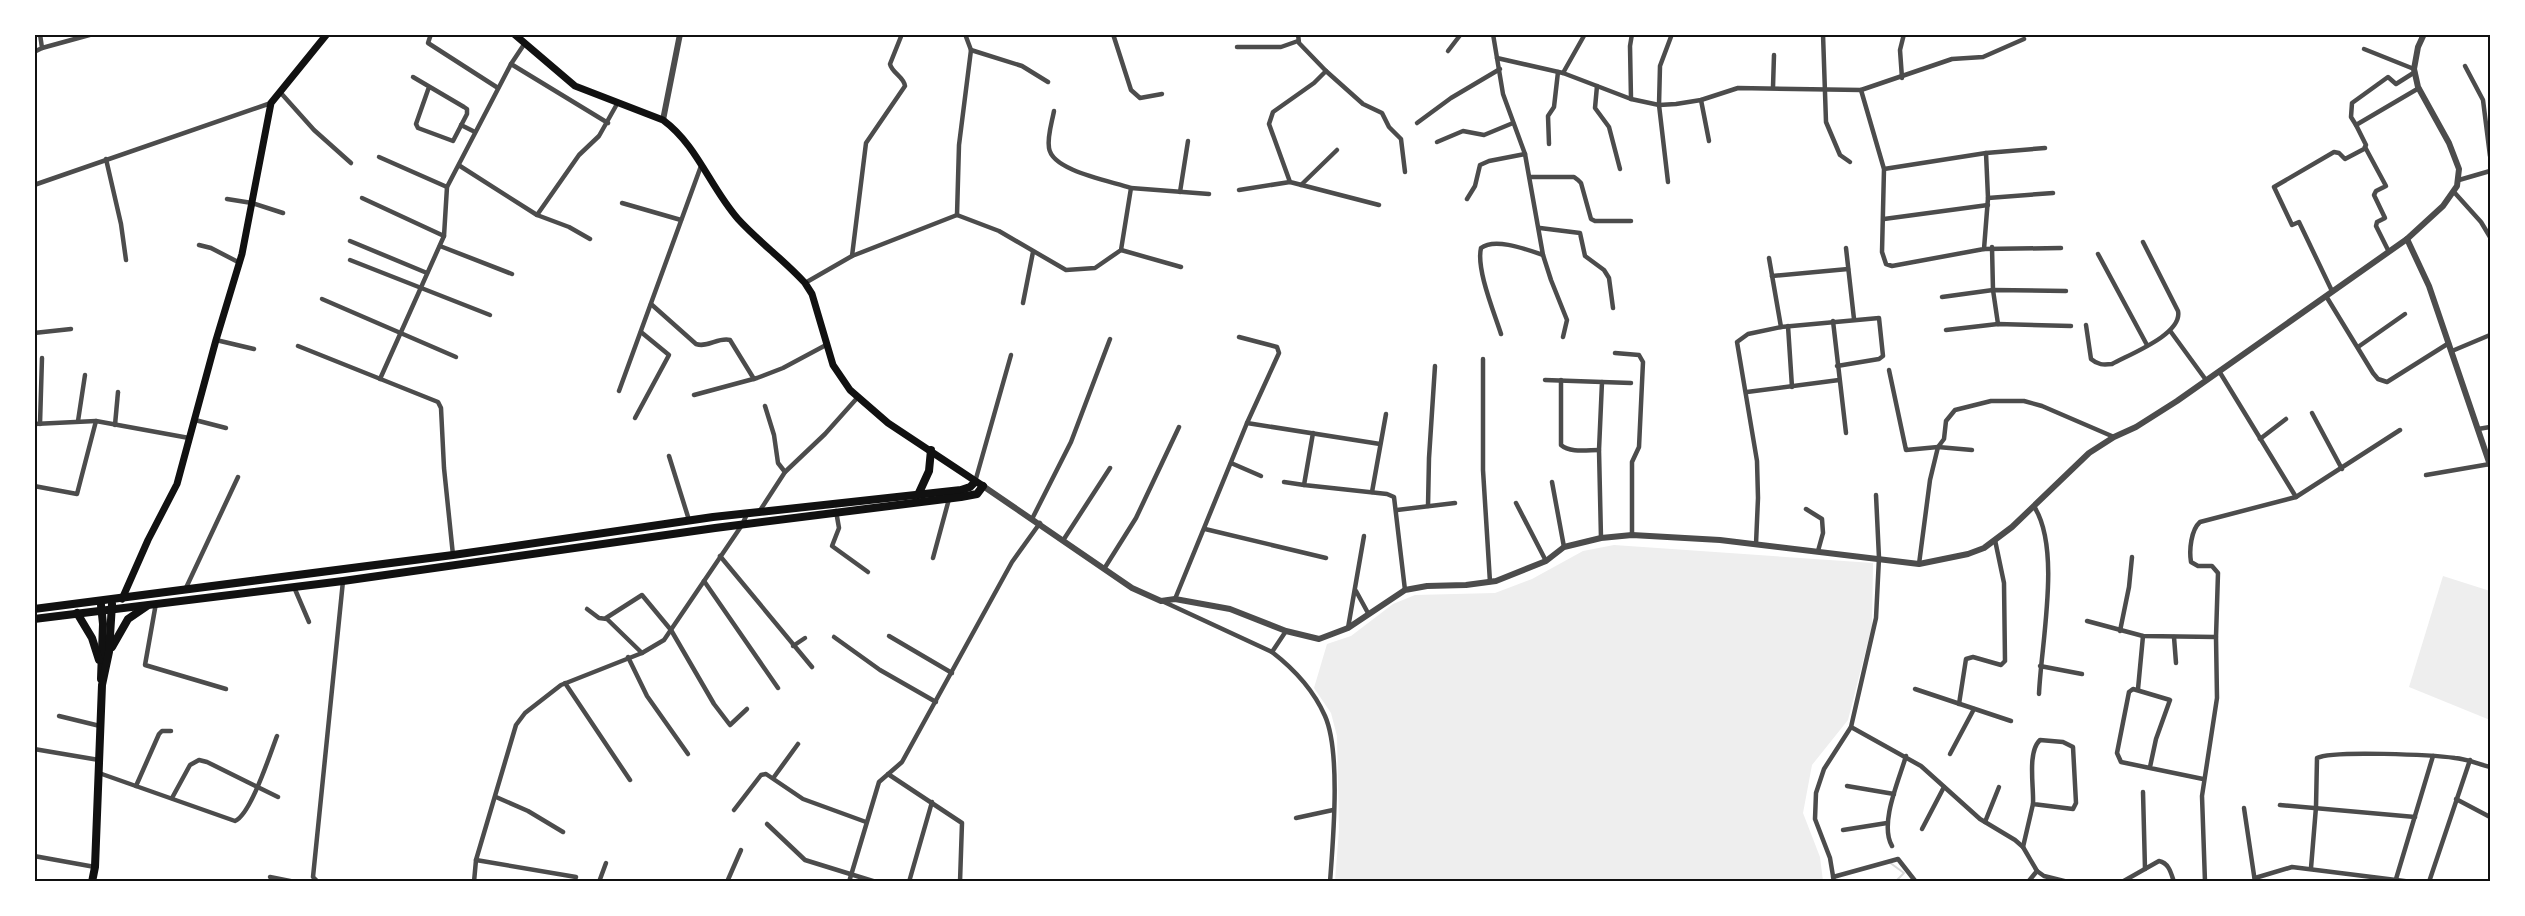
<svg xmlns="http://www.w3.org/2000/svg" width="2525" height="916" font-family="Ubuntu,sans-serif">
<style>
.green{fill:#eee}
.lines{fill:none;stroke-linecap:round;stroke-linejoin:round}
.stream{stroke:#d9d9d9;stroke-width:2}
.minor{stroke:#4c4c4c;stroke-width:4.5}
.tertiary{stroke:#4c4c4c;stroke-width:6}
.secondary{stroke:#111;stroke-width:7}
.trunk{stroke:#111;stroke-width:8}
.neatline{fill:none;stroke:#111;stroke-width:2}
</style>
<rect width="100%" height="100%" fill="#fff"/>
<g class="green">
<polygon points="1614,545 1873,563 1872,626 1848,720 1812,765 1803,813 1820,857 1823,881 1335,881 1339,830 1337,736 1331,713 1314,688 1327,644 1351,636 1393,604 1415,595 1495,593 1532,579 1583,551"/>
<polygon points="2443,576 2490,591 2490,720 2409,687"/>
</g>
<g class="lines">
<polyline class="stream" points="1889,862 1904,873 1895,882"/>
<g class="minor">
<polyline points="431,34 428,43 498,88"/>
<polyline points="1113,34 1131,90 1140,98 1162,94"/>
<polyline points="1298,34 1299,43 1326,71 1314,83 1273,112 1269,124 1290,182 1379,205"/>
<path d="M1493,34L1503,94L1525,154L1543,255C1528,250 1495,237 1481,248C1476,269 1494,312 1501,334"/>
<polyline points="1823,34 1826,122 1840,155 1850,162"/>
<polyline points="1237,47 1281,47 1298,41"/>
<polyline points="42,48 93,34"/>
<polyline points="2364,49 2414,69"/>
<polyline points="971,50 1022,66 1048,82"/>
<polyline points="1448,51 1461,34"/>
<polyline points="34,52 42,48 40,34"/>
<polyline points="1497,58 1563,73 1631,99 1659,105 1676,104 1701,100 1738,88 1861,90 1952,59 1983,57 2024,39"/>
<polyline points="511,64 608,123"/>
<polyline points="2465,66 2483,100 2490,156"/>
<polyline points="1326,71 1363,104 1382,113 1389,127 1401,139 1405,172"/>
<polyline points="1563,73 1585,34"/>
<polyline points="413,77 464,107 467,109 467,114 453,141 418,128 416,124 429,87"/>
<polyline points="1902,78 1900,50 1904,34"/>
<polyline points="1597,86 1595,108 1609,127 1620,169"/>
<polyline points="1773,87 1774,55"/>
<polyline points="1861,90 1884,169 1882,252 1886,264 1892,266 1984,249 1988,198 1986,153 1884,169"/>
<polyline points="280,92 314,130 351,163"/>
<polyline points="1631,99 1630,46 1632,34"/>
<polyline points="1701,100 1709,141"/>
<path d="M1054,111C1052,122 1047,137 1049,148C1052,171 1111,181 1131,188"/>
<polyline points="1417,123 1451,98 1500,69"/>
<polyline points="461,125 475,132"/>
<polyline points="2356,125 2351,117 2352,103 2388,77 2396,84 2415,72"/>
<polyline points="1437,142 1463,131 1484,135 1513,123"/>
<polyline points="1549,144 1548,116 1554,107 1558,72"/>
<polyline points="2365,147 2386,186 2376,191 2374,195 2385,218 2377,222 2376,226 2389,252"/>
<polyline points="1986,153 2045,148"/>
<polyline points="379,157 447,187"/>
<polyline points="106,159 121,224 126,260"/>
<polyline points="460,166 537,215 569,227 590,239"/>
<polyline points="1530,177 1574,177 1578,180 1581,183 1591,219 1595,221 1631,221"/>
<polyline points="2459,180 2490,171"/>
<polyline points="1668,182 1659,105 1660,66 1672,34"/>
<polyline points="34,185 271,103"/>
<polyline points="1301,185 1337,150"/>
<polyline points="1239,190 1290,182"/>
<polyline points="1180,192 1188,141"/>
<polyline points="2454,192 2481,222 2490,237"/>
<polyline points="362,198 444,236"/>
<polyline points="1988,198 2053,193"/>
<polyline points="227,199 252,203 283,213"/>
<polyline points="1467,199 1475,186 1480,165 1489,161 1525,154"/>
<polyline points="622,203 681,220"/>
<polyline points="537,215 579,155 599,136 617,104"/>
<polyline points="957,215 959,145 971,50 965,34"/>
<polyline points="1884,219 1988,205"/>
<polyline points="1540,228 1580,233 1585,256 1604,270 1609,278 1613,308"/>
<polyline points="350,241 427,273"/>
<polyline points="199,245 211,248 240,263"/>
<polyline points="440,246 512,274"/>
<polyline points="1992,247 1993,290 1998,324"/>
<polyline points="1846,248 1854,319"/>
<polyline points="1984,249 2061,248"/>
<polyline points="1121,250 1181,267"/>
<polyline points="2098,254 2147,345"/>
<polyline points="1543,255 1551,280 1567,320 1563,337"/>
<path d="M852,256L866,143L905,86C904,77 892,73 890,64L902,34"/>
<polyline points="1769,258 1781,327"/>
<polyline points="350,260 490,315"/>
<polyline points="1772,276 1848,269"/>
<polyline points="805,283 852,256 957,215 999,231 1066,270 1095,268 1121,250 1131,188 1209,194"/>
<polyline points="2332,291 2299,222 2292,225 2274,187 2334,152 2339,153 2345,159 2364,149 2366,145 2356,125 2419,88"/>
<polyline points="2326,296 2373,373 2378,379 2387,382 2449,343"/>
<polyline points="1942,297 1993,290 2066,291"/>
<polyline points="322,299 456,357"/>
<polyline points="1023,303 1033,252"/>
<path d="M651,304L696,344C708,348 718,337 730,340L754,379"/>
<polyline points="1833,321 1846,433"/>
<path d="M2086,325L2091,359C2098,365 2103,365 2112,364C2130,354 2183,334 2178,311L2143,242"/>
<polyline points="1788,326 1792,387"/>
<polyline points="1946,330 1998,324 2071,326"/>
<polyline points="2171,332 2206,380"/>
<polyline points="34,333 71,329"/>
<polyline points="216,340 254,349"/>
<polyline points="298,346 438,402 441,408 444,468 453,555"/>
<polyline points="2358,347 2405,314"/>
<polyline points="2452,351 2490,335"/>
<polyline points="1615,353 1639,355 1643,362 1639,447 1632,462 1632,535"/>
<polyline points="1483,359 1483,470 1490,582"/>
<polyline points="1889,370 1906,450 1938,447 1972,450"/>
<polyline points="2219,371 2296,497"/>
<polyline points="380,379 444,236 447,187 511,64 525,43"/>
<polyline points="1545,380 1602,382 1599,450 1601,538"/>
<path d="M1561,380V445C1570,453 1587,450 1599,450"/>
<polyline points="1602,382 1631,383"/>
<polyline points="619,391 701,166"/>
<polyline points="1747,392 1839,380"/>
<polyline points="694,395 757,378 783,368 826,345"/>
<polyline points="765,406 774,435 778,463 785,472"/>
<polyline points="2312,413 2342,469"/>
<polyline points="635,418 669,355 641,332"/>
<polyline points="195,420 226,428"/>
<polyline points="78,421 85,375"/>
<polyline points="1247,423 1380,444"/>
<polyline points="34,424 96,421"/>
<polyline points="40,424 42,358"/>
<polyline points="115,425 118,392"/>
<polyline points="2478,429 2490,427"/>
<polyline points="1313,433 1304,485 1387,494 1394,497 1405,590"/>
<polyline points="2260,439 2286,419"/>
<polyline points="669,456 689,520"/>
<polyline points="1231,463 1261,476"/>
<polyline points="2426,475 2490,464"/>
<polyline points="975,482 1011,355"/>
<polyline points="1284,482 1304,485"/>
<polyline points="1552,482 1564,547"/>
<polyline points="34,486 77,494 96,421 189,438"/>
<polyline points="1372,492 1386,414"/>
<polyline points="1516,503 1546,561"/>
<polyline points="1428,506 1429,458 1435,366"/>
<path d="M2035,508C2061,551 2041,644 2039,694"/>
<polyline points="1806,509 1822,519 1823,533 1818,551"/>
<polyline points="1397,510 1455,503"/>
<polyline points="836,511 839,528 832,546 868,572"/>
<polyline points="759,512 785,472 825,434 858,397"/>
<polyline points="1032,519 1071,442 1110,339"/>
<polyline points="1205,529 1326,558"/>
<polyline points="1064,539 1110,468"/>
<polyline points="1756,544 1758,498 1757,461 1737,342 1748,334 1781,327 1879,318 1883,356 1879,359 1837,366"/>
<polyline points="720,556 812,667"/>
<polyline points="933,558 949,499"/>
<polyline points="1919,564 1930,480 1938,447 1944,439 1946,421 1955,410 1991,401 2024,401 2042,406 2114,437"/>
<polyline points="1104,569 1136,518 1179,427"/>
<polyline points="704,581 778,688"/>
<polyline points="294,587 309,622"/>
<polyline points="185,590 238,477"/>
<polyline points="1356,591 1368,613"/>
<polyline points="1175,599 1247,423 1279,353 1277,347 1239,337"/>
<path d="M1162,601L1272,652C1294,669 1314,691 1325,716C1341,752 1333,841 1330,882"/>
<polyline points="156,603 145,665 226,689"/>
<polyline points="587,609 599,618 607,619 642,653"/>
<polyline points="606,618 642,595 671,630 714,704 730,725 747,709"/>
<polyline points="2087,621 2143,636 2216,637"/>
<polyline points="1348,628 1364,536"/>
<polyline points="2120,631 2129,587 2132,557"/>
<polyline points="889,636 952,673"/>
<polyline points="834,637 880,670 936,702"/>
<polyline points="2174,637 2176,663"/>
<polyline points="793,646 805,638"/>
<polyline points="1272,652 1286,631"/>
<polyline points="628,657 647,696 688,754"/>
<polyline points="2040,666 2082,674"/>
<polyline points="565,683 630,780"/>
<polyline points="1915,689 2011,721"/>
<polyline points="2138,689 2143,636"/>
<polyline points="1959,704 1966,659 1973,657 2001,665 2005,661 2004,583 1995,540"/>
<polyline points="59,716 100,726"/>
<polyline points="1851,727 1921,766 1980,819 2015,840 2023,847 2037,871 2044,876 2068,882"/>
<path d="M2040,740L2063,742L2073,747L2076,803L2073,809L2033,804C2034,787 2027,752 2040,740Z"/>
<polyline points="34,749 99,760"/>
<polyline points="1950,754 1974,709"/>
<polyline points="2150,767 2156,739 2170,700 2133,689 2129,692 2117,753 2121,762 2203,779"/>
<path d="M99,773L235,821C251,814 270,754 277,736"/>
<polyline points="888,774 962,823 960,882"/>
<polyline points="774,777 798,744"/>
<polyline points="136,786 159,734 162,731 171,731"/>
<polyline points="1847,786 1894,794"/>
<polyline points="2143,792 2145,869"/>
<polyline points="496,797 528,811 563,832"/>
<polyline points="172,798 190,765 199,760 207,762 278,797"/>
<polyline points="2456,799 2490,817"/>
<polyline points="2280,805 2415,817"/>
<polyline points="2244,808 2255,882"/>
<polyline points="734,810 761,775 766,774 803,799 866,822"/>
<polyline points="1296,818 1333,810"/>
<polyline points="1985,822 1999,787"/>
<polyline points="767,824 805,860 876,882"/>
<polyline points="1922,829 1944,787"/>
<polyline points="1843,830 1887,823"/>
<path d="M1892,846C1879,824 1899,780 1906,756"/>
<polyline points="2023,847 2033,804"/>
<polyline points="34,856 95,867"/>
<polyline points="476,860 576,877"/>
<path d="M2311,868L2316,807L2317,758C2332,750 2434,755 2455,758C2467,759 2478,764 2490,767"/>
<polyline points="270,877 295,882"/>
<polyline points="1833,877 1898,859 1916,882"/>
<polyline points="2255,878 2292,867 2412,882"/>
<polyline points="2396,879 2433,756"/>
<polyline points="318,882 313,877 343,581"/>
<polyline points="474,882 476,860 516,725 525,713 561,685 642,653 664,640 742,525 747,514"/>
<polyline points="599,882 606,863"/>
<polyline points="727,882 741,850"/>
<polyline points="849,882 879,782 902,762 1012,562 1040,523"/>
<polyline points="909,882 932,802"/>
<polyline points="1834,882 1830,858 1815,819 1816,793 1824,769 1851,727 1876,618 1879,558 1876,495"/>
<polyline points="2028,882 2037,871"/>
<path d="M2122,882L2159,861C2169,863 2171,873 2174,882"/>
<path d="M2205,882L2202,796L2217,698L2216,637L2218,573L2212,566H2198L2191,562C2189,550 2191,530 2200,522L2296,497L2400,430"/>
<polyline points="2429,882 2470,760"/>
</g>
<g class="tertiary">
<polyline points="663,120 680,34"/>
<polyline points="2407,239 2429,286 2490,465"/>
<polyline points="983,486 1132,588 1161,601 1175,599 1230,609 1286,631 1319,639 1348,628 1405,590 1427,586 1466,585 1496,581 1546,561 1564,547 1601,538 1632,535 1720,540 1919,564 1968,554 1984,548 2012,527 2089,453 2114,437 2136,427 2177,401 2407,239 2443,206 2457,186 2459,169 2449,143 2418,87 2414,69 2418,47 2424,34"/>
</g>
<g class="secondary">
<path d="M514,34L575,86L663,120C697,145 710,187 738,219C759,242 784,260 805,283L812,294L833,365L850,390L888,423L983,486"/>
<polyline points="122,599 148,540 177,484 216,340 242,254 271,103 327,34"/>
</g>
<g class="trunk">
<polyline points="918,495 929,471 931,450"/>
<polyline points="101,605 103,624 101,679"/>
<polyline points="34,609 453,555 713,517 961,490 970,487 975,482"/>
<polyline points="77,613 92,638 99,660"/>
<polyline points="34,619 343,581 715,528 961,497 977,494 983,486"/>
<polyline points="112,647 128,619 147,606"/>
<polyline points="92,882 95,867 102,685 109,652 112,604"/>
</g>
</g>
<rect width="2525" height="916" fill="none" stroke="#ffffff" stroke-width="72"/>
<rect x="36" y="36" width="2453" height="844" class="neatline"/>
</svg>
